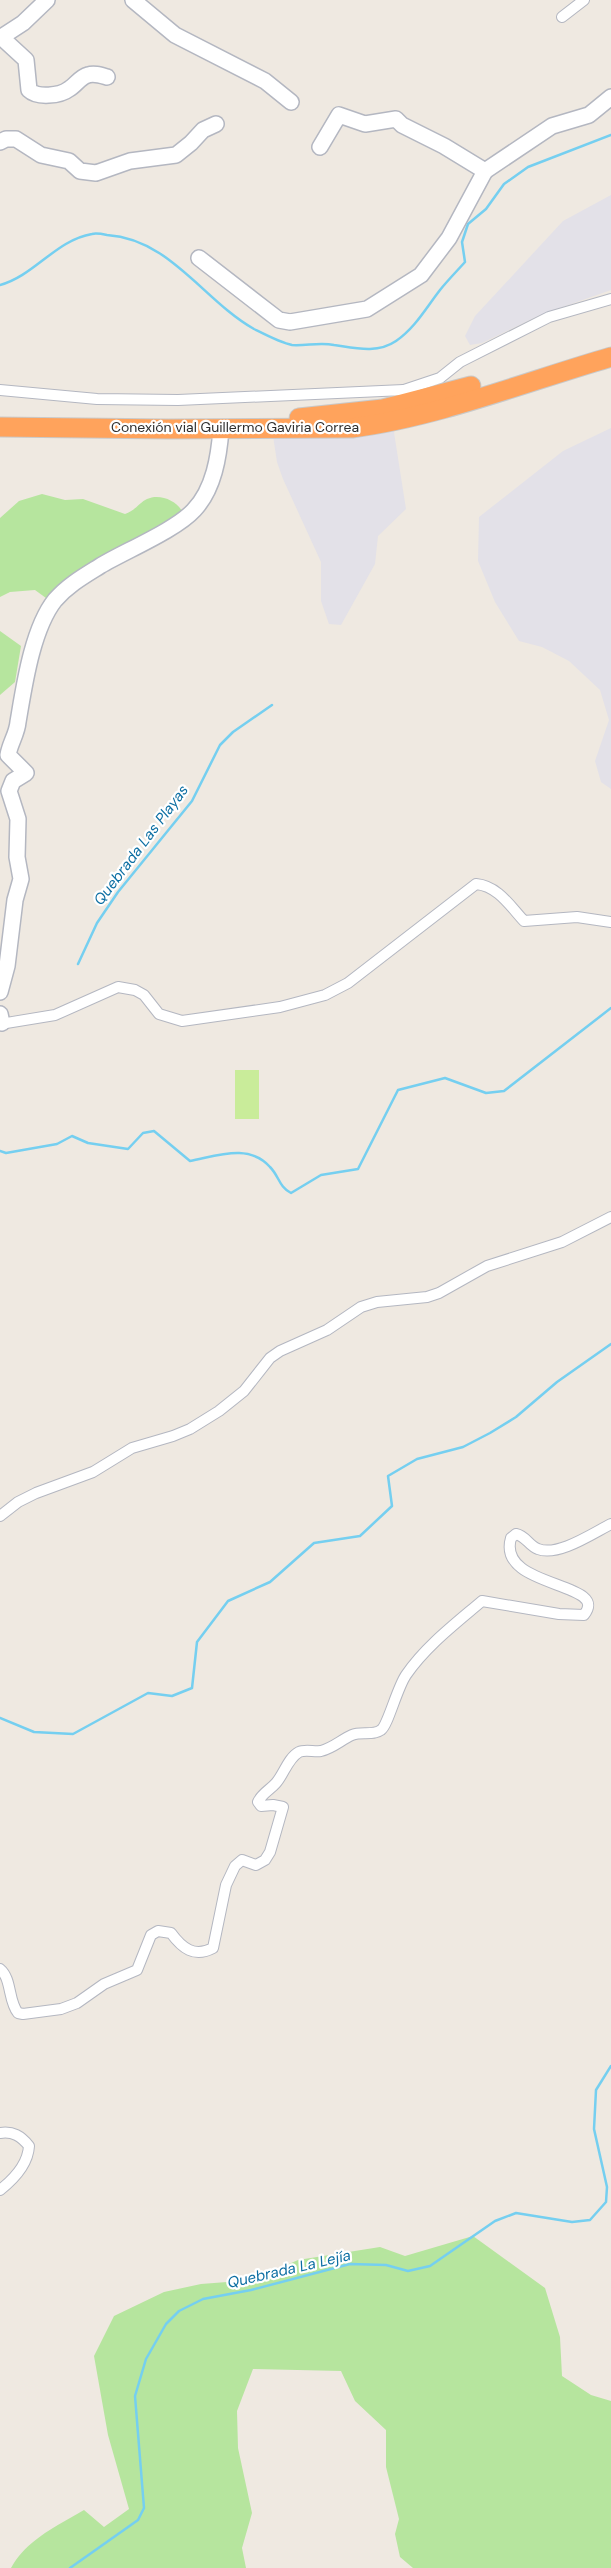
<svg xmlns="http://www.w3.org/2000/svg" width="611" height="2568" font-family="'DM Sans',sans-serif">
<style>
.industrial{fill:#e3e1e8}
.green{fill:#b6e59e}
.pitch{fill:#c9ec9a}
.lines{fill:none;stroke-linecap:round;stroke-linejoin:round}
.stream{stroke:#75cff0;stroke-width:2.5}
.street-casing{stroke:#b4b7c1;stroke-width:12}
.secondary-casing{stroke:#b4b7c1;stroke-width:18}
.highway-casing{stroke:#c9c9c9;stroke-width:21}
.street{stroke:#fff;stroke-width:10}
.secondary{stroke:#fff;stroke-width:15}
.highway{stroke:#ffa35c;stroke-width:19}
.labels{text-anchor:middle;stroke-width:4.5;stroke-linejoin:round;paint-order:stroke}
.street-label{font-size:14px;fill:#2e2e2e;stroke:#fff}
.water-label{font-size:15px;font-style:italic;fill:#0d6fa3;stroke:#fff}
</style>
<rect width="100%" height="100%" fill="#efe9e1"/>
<g class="industrial">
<polygon points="611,195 611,290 540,315 482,343 470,345 465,336 475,316 563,221"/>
<polygon points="393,426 406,509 378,536 375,564 341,625 329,624 321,601 321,562 283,479 277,462 273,436"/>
<polygon points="611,428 611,789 601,782 595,761 609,720 600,690 569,661 542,647 519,641 495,602 478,561 479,517 563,451"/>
</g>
<g class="green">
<path d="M42,494L65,500L83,499L125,514C136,510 140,502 147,499C160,493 178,501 183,513L178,518L117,548L68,582L55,595L46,598L35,590L10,592L0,597V518L19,501Z"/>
<polygon points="0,631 21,646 15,682 0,695"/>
<path d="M473,2236L545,2288L560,2337L562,2376L591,2395L611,2401V2568H413L400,2557L395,2534L399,2519L386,2467V2430L355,2401L341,2371L253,2369L237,2411L238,2448L252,2513L242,2548L246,2568H11C26,2540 57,2526 84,2510L104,2527L129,2509L108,2435L94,2356L114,2316L164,2292L201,2284L253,2280L298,2260L380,2247L405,2256Z"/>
</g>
<rect class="pitch" x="235" y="1070" width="24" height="49"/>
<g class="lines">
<g class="stream">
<path d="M0,285C34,276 56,240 92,234C96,233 102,234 107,235C170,239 203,300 254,329C264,334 281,343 292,345C306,346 320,342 334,345C355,348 377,354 396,341C415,328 426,308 440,290C448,280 457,271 465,262L462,242L468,224L486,209L504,184L528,167L611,135"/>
<polyline points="78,964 97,923 118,892 192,801 220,745 233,732 272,705"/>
<path d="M0,1151L6,1153L57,1144L72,1136L88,1143L128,1149L143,1133L154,1131L190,1161C217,1156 249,1143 270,1167C279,1176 279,1187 291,1193L321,1175L358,1169L398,1090L445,1078L486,1093L504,1091L611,1008"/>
<polyline points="0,1718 34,1732 73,1734 148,1693 172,1696 192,1688 197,1642 228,1601 270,1582 314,1543 360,1536 392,1506 388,1476 417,1459 463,1447 490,1433 516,1417 557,1382 611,1344"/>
<polyline points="70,2568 138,2520 144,2508 135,2396 146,2359 166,2324 179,2311 203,2299 251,2290 350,2264 386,2265 408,2271 430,2266 495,2221 516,2213 572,2222 590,2220 606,2202 607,2187 594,2129 596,2090 611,2066"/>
</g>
<g class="street-casing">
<g id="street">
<polyline points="562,17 584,0"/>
<polyline points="0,390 97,399 178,400 404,390"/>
<polyline points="407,395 404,390 440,378 460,362 549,317 611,299"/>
<path d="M0,1024L55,1015L118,987L135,990L144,995L159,1014L182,1021L280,1007L325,995L348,983L476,884C498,886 510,906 524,921L577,917L611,922"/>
<polyline points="0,1516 18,1502 36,1493 93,1472 132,1448 173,1436 190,1429 219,1411 244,1391 270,1358 280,1351 327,1330 361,1307 377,1302 427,1297 439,1293 487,1266 562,1242 611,1217"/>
<path d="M0,1969C12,1979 8,2001 18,2013L23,2014L61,2009L77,2003L104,1984L137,1970L151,1935L158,1931L171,1933C182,1948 194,1958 213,1948L226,1885L235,1866L242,1860L256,1865L265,1860L270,1852L283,1807L273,1805L261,1806L258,1802C262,1793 270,1790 276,1783C284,1774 288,1758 299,1752C305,1749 314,1752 321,1751C333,1748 341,1740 352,1735C361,1731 373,1736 381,1730C388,1725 397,1688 406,1675C426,1646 455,1624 482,1601L559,1614L584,1615C611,1581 496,1589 511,1538L516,1534C526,1536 529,1546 538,1549C558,1557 593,1533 611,1524"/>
<path d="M0,2133C13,2131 21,2136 29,2146C28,2164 14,2179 0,2190"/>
</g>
</g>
<g class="secondary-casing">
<g id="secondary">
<polyline points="133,0 175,35 265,81 291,102"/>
<path d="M1,37L26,60L29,90C37,98 60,96 69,89C76,85 80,77 88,75C94,73 100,75 107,77"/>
<polyline points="0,38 23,23 47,0"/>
<polyline points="0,142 6,139 16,139 41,155 69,161 80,171 96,173 130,161 176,155 191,143 203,130 216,124"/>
<polyline points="320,147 339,115 365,124 396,119 402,125 444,146 485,171 552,126 589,115 611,97"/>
<polyline points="199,258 279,320 290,322 367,309 421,275 449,238 485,171"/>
<path d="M0,992L7,966L15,900L21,879L17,857L18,819L9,791L13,781L26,773L8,755C10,743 17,734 18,722C24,687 32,629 55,600C68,585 84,576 100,566C125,551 176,530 194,510C214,489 219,456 221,429"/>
<polyline points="0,1014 2,1023"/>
</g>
</g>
<g class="highway-casing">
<g id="highway">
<polyline points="299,418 383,409 471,386"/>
<path d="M0,427L168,429L352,428C437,417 528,381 611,357"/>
</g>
</g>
<use href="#street" class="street"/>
<use href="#secondary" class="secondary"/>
<use href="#highway" class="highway"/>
</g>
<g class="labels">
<g class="street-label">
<text x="235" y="432">Conexión vial Guillermo Gaviria Correa</text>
</g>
<g class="water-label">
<text transform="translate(141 845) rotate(-53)" y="5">Quebrada Las Playas</text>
<text transform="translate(289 2269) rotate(-13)" y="5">Quebrada La Lejía</text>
</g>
</g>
</svg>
